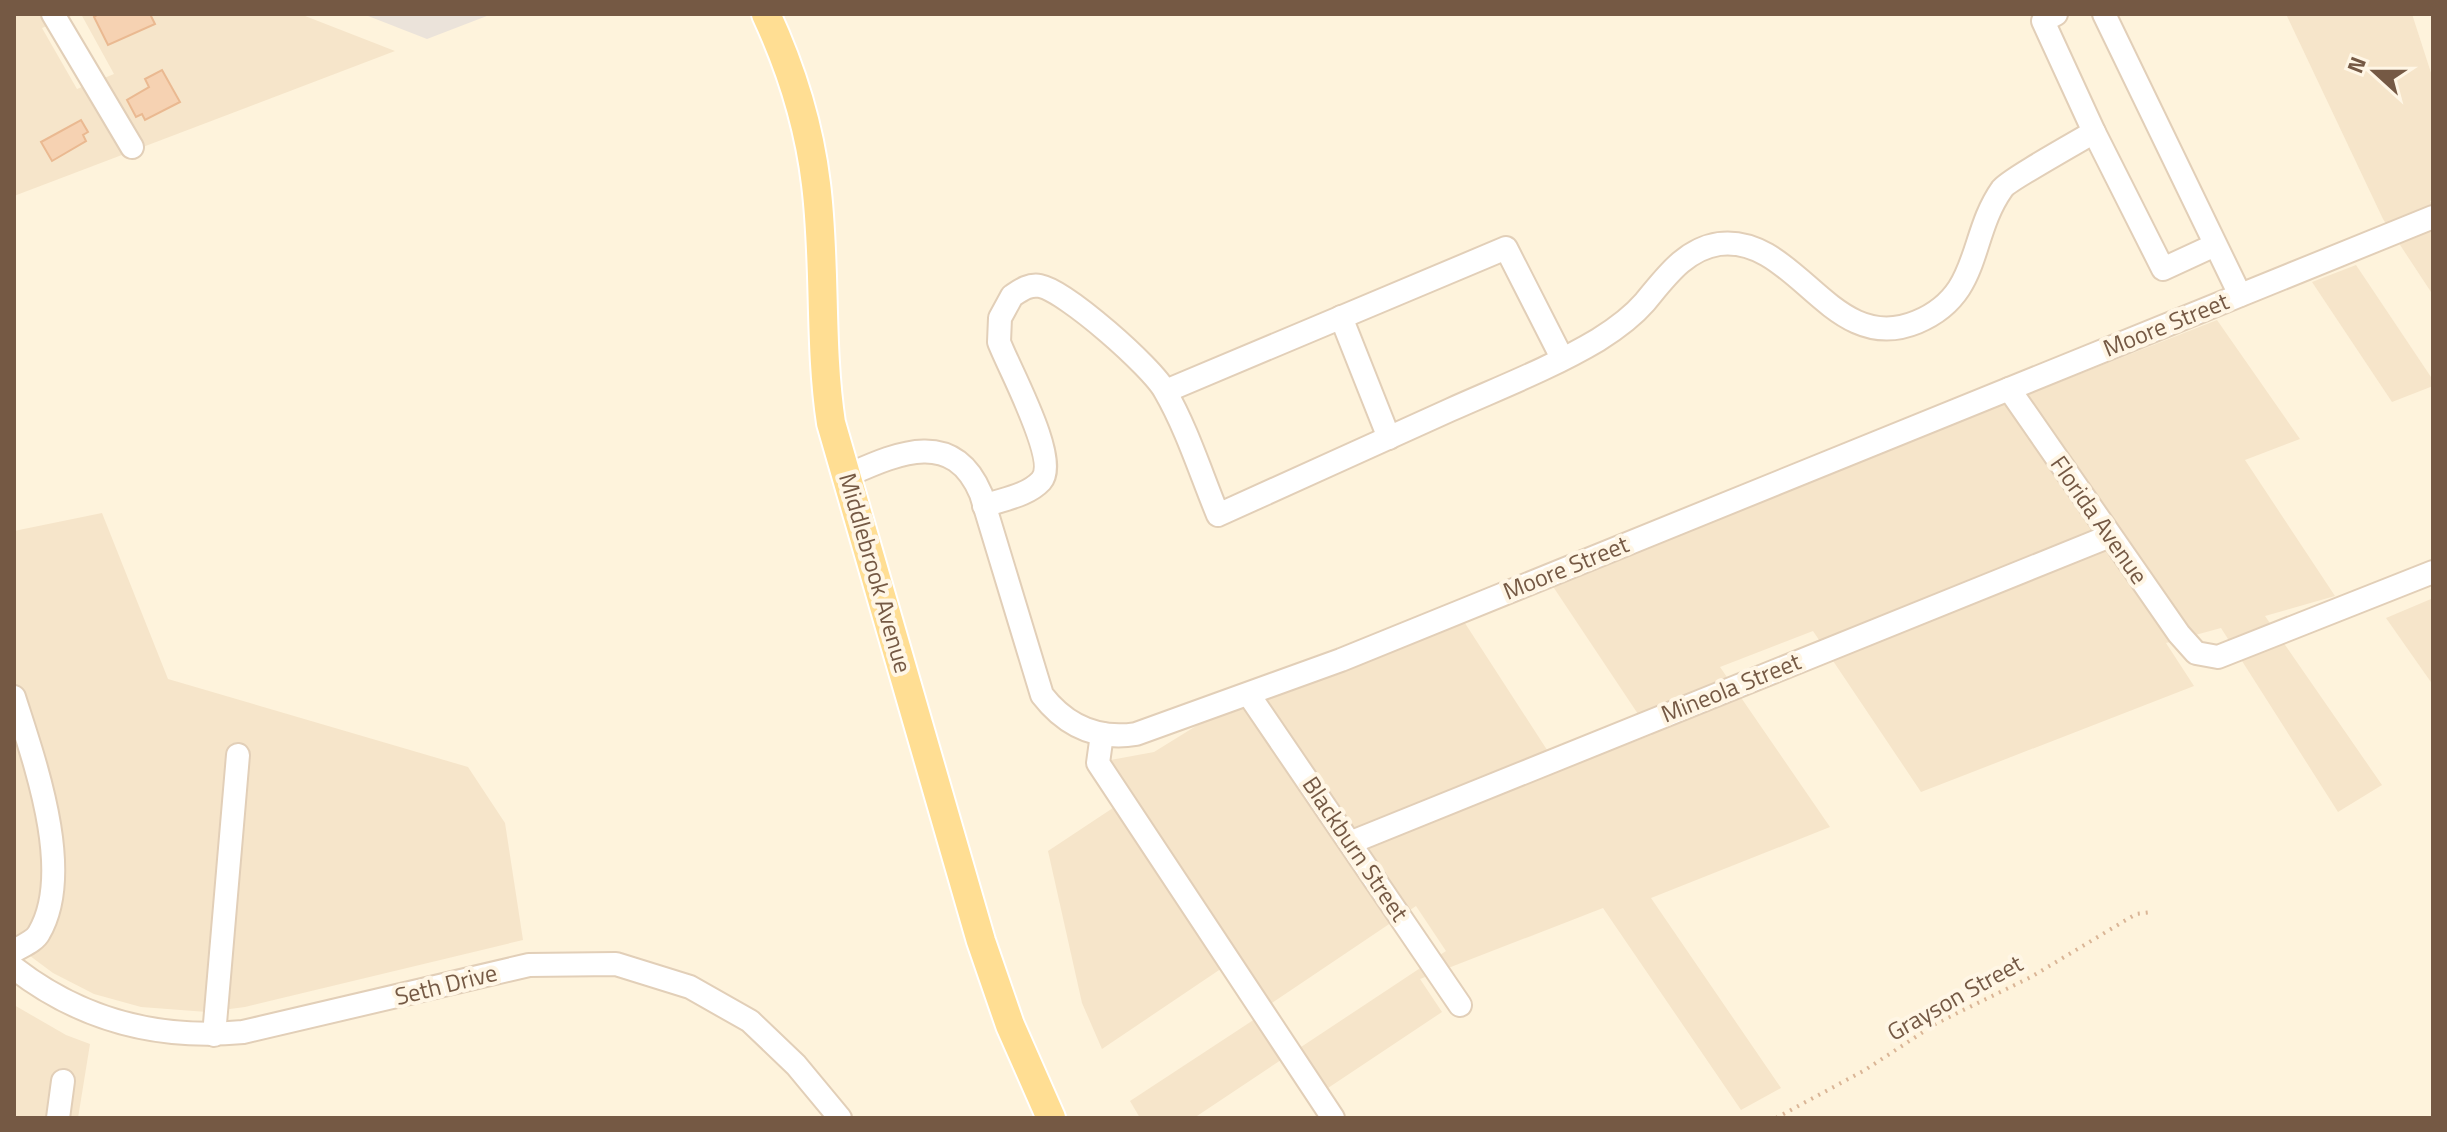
<svg xmlns="http://www.w3.org/2000/svg" width="2447" height="1132" font-family="'Titillium Web',sans-serif">
<style>
.residential{fill:#f6e5ca}
.industrial{fill:#ebe3da}
.building{fill:#f6d2b2;stroke:#eab991;stroke-width:2}
.lines{fill:none;stroke-linecap:round;stroke-linejoin:round}
.minor-casing{stroke:#e2cfb8;stroke-width:26}
.major-casing{stroke:#fff;stroke-width:32}
.path{stroke:#dab596;stroke-width:4;stroke-dasharray:2 6;stroke-linecap:butt}
.minor{stroke:#fff;stroke-width:22}
.major{stroke:#ffde93;stroke-width:28}
.labels{text-anchor:middle;stroke-width:8;stroke-linejoin:round;paint-order:stroke}
.street-label{font-size:24px;fill:#755944;stroke:#fff6e5}
</style>
<rect width="100%" height="100%" fill="#fef3dc"/>
<g class="residential">
<polygon points="14,14 76,14 42,28 77,89 114,74 81,14 300,14 395,51 14,196"/>
<polygon points="2286,14 2412,14 2433,79 2433,200 2430,201 2433,207 2433,295 2383,219"/>
<polygon points="2356,265 2433,380 2433,386 2392,402 2312,282"/>
<polygon points="2217,320 2300,439 2245,460 2335,596 2265,616 2382,785 2338,812 2221,628 2166,643 2194,686 1921,792 1813,631 1720,667 1830,827 1651,898 1781,1088 1741,1110 1603,908 1420,979 1442,1012 1322,1092 1295,1051 1446,951 1416,906 1266,1007 1234,960 1102,1049 1082,1003 1048,851 1128,798 1105,761 1154,752 1209,718 1461,617 1560,770 1652,735 1550,582"/>
<polygon points="102,513 168,679 468,767 505,823 523,940 245,1007 207,1012 141,1007 94,994 53,973 14,944 14,531"/>
<polygon points="2431,599 2433,602 2433,685 2386,618"/>
<polygon points="14,1005 66,1035 90,1044 78,1118 14,1118"/>
<polygon points="1258,1017 1284,1058 1194,1118 1140,1118 1130,1101"/>
</g>
<polygon class="industrial" points="363,14 492,14 427,39"/>
<g class="building">
<polygon points="99,14 150,14 155,24 108,45 94,17"/>
<polygon points="162,70 180,102 145,120 142,114 136,117 127,100 149,87 145,79"/>
<polygon points="81,120 88,132 83,135 86,141 52,161 41,142"/>
</g>
<g class="lines">
<g class="minor-casing">
<g id="minor">
<polyline points="53,14 132,147"/>
<polyline points="2104,14 2240,295"/>
<polyline points="2094,132 2163,269 2215,245"/>
<polyline points="1341,317 1389,438"/>
<polyline points="2009,389 2179,634 2196,653 2218,657 2433,572"/>
<polyline points="1166,391 1506,248 1562,358"/>
<path d="M848,475C896,454 953,427 981,494L1042,695C1066,726 1097,740 1136,734L1341,660L2433,217"/>
<path d="M984,506C1003,499 1027,496 1041,481C1060,460 1009,369 999,342L1000,318L1012,296C1021,290 1029,284 1040,286C1066,291 1152,367 1165,391C1187,429 1201,474 1218,515C1295,480 1373,445 1450,410C1499,388 1551,368 1598,340C1614,330 1632,317 1645,302C1665,278 1685,249 1719,244C1797,234 1831,358 1917,322C1982,295 1968,237 2002,189C2007,181 2079,141 2094,132L2043,21L2056,14"/>
<polyline points="1249,695 1460,1005"/>
<path d="M14,697C34,760 75,872 39,933C35,941 22,946 14,951"/>
<polyline points="1102,734 1098,763 1333,1118"/>
<polyline points="1352,842 2110,536"/>
<path d="M14,968C81,1020 159,1040 243,1032L529,965L616,964L690,987L750,1021L796,1065L840,1118"/>
<polyline points="214,1035 238,755"/>
<polyline points="58,1118 63,1081"/>
</g>
</g>
<g class="major-casing">
<path id="major" d="M766,14C791,68 809,125 816,184C826,263 819,344 831,423L981,941L1010,1025L1051,1118"/>
</g>
<polyline class="path" points="1776,1118 1865,1070 1937,1023 2031,977 2136,914 2152,912"/>
<use href="#minor" class="minor"/>
<use href="#major" class="major"/>
</g>
<g class="labels">
<g class="street-label">
<text transform="translate(2166 325) rotate(-22)" y="8">Moore Street</text>
<text transform="translate(2099 520) rotate(55)" y="8">Florida Avenue</text>
<text transform="translate(1566 568) rotate(-22)" y="8">Moore Street</text>
<text transform="translate(875 573) rotate(74)" y="8">Middlebrook Avenue</text>
<text transform="translate(1731 688) rotate(-22)" y="8">Mineola Street</text>
<text transform="translate(1355 849) rotate(56)" y="8">Blackburn Street</text>
<text transform="translate(446 985) rotate(-14)" y="8">Seth Drive</text>
<text transform="translate(1955 998) rotate(-29)" y="8">Grayson Street</text>
</g>
</g>
<rect width="2447" height="1132" fill="none" stroke="#755944" stroke-width="32"/>
<g transform="translate(2375 72) rotate(291)" stroke="#fff6e5" stroke-width="6" paint-order="stroke">
<path d="M0-6L14 30L0 20L-14 30Z" fill="#755944"/>
<text y="-12" font-size="22" font-weight="bold" text-anchor="middle" fill="#755944">N</text>
</g>
</svg>
